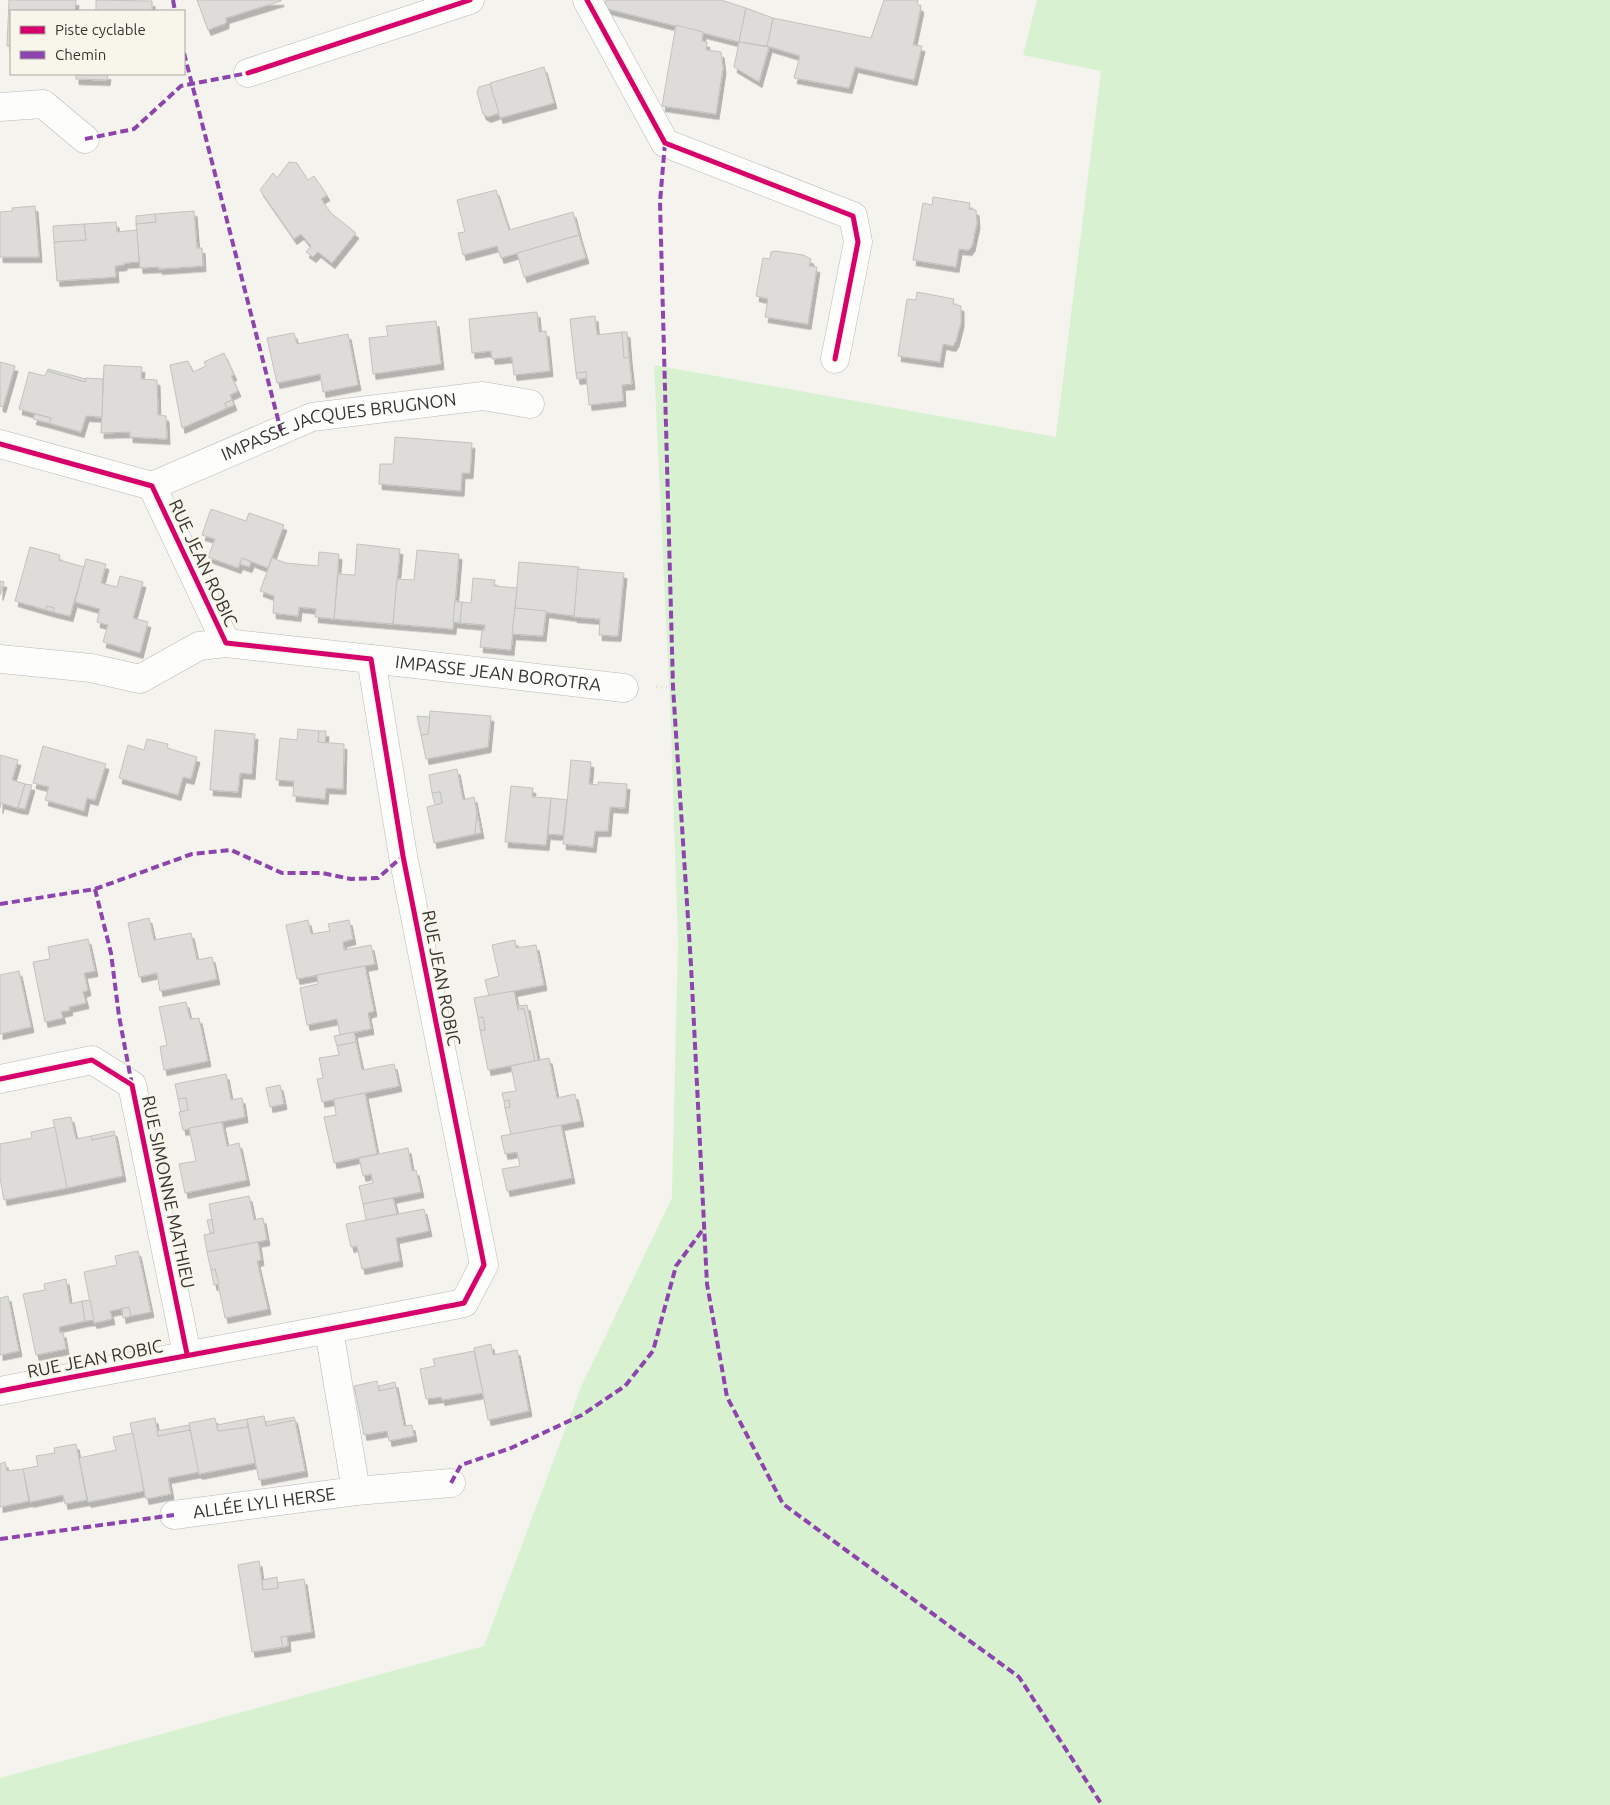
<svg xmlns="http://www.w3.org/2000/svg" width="1610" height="1805" font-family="Ubuntu,sans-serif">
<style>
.green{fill:#d7f1d1}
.building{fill:#dddcd8;stroke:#c2c2be;filter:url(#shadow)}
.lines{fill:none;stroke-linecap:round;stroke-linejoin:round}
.minor-casing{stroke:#b9b8b4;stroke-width:29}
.path{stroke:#dededc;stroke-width:3;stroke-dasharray:1 4;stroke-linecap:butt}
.minor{stroke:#fdfdfc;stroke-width:28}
.quiet{stroke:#8e44ad;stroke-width:4;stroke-dasharray:8 4;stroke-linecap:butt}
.cycleway-casing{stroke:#f8f5ea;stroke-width:8}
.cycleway{stroke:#d6006c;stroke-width:5}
.labels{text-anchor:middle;stroke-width:4.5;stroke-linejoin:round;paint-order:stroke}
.street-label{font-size:18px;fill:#363531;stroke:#f8f5ea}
</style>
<defs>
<filter id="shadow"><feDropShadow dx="3" dy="5.5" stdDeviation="0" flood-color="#0004"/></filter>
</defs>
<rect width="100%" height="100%" fill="#f4f3ee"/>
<polygon class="green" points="1037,0 1610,0 1610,1805 0,1805 0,1778 484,1646 581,1387 672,1198 678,942 671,727 654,365 1056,437 1101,71 1023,55"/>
<g class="building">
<polygon points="9,0 76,0 75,11 11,11 11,46 7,46"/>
<polygon points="96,0 152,1 152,11 96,11"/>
<polygon points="197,0 281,0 281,1 226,18 226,23 208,30"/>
<polygon points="606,0 721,0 746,8 739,42 604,8"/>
<polygon points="884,0 918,0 917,4 921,7 913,45 922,46 914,80 855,67 849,88 794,78 800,56 767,46 773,18 871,38"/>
<polygon points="746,8 773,18 767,46 739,42"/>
<polygon points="676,25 703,32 702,41 707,42 706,50 721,52 723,68 716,114 662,106"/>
<polygon points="739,42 769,47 759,82 734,67"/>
<polygon points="544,67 554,103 500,118 490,83"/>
<polygon points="76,74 108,74 107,80 76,79"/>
<polygon points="490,84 499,113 488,117 483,114 477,92 479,87"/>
<polygon points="289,162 297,163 308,180 314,176 327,195 321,199 331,213 356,233 332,263 318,252 313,257 306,252 311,246 301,234 294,239 260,190 273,173 277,178"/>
<polygon points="496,190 509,230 573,212 579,235 501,258 497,246 463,255 458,233 465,232 457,200"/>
<polygon points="933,197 970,203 969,209 976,210 977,223 972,246 969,250 959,249 956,267 913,260 923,203 932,205"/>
<polygon points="35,206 39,257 0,257 0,212 13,211 12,208"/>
<polygon points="194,211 197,248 202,248 203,266 159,269 159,267 140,268 136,224 156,222 155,214"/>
<polygon points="155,214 156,222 136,224 136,216"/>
<polygon points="116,222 117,232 137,230 139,262 124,263 124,265 115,266 116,277 57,281 54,242 86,240 84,224"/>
<polygon points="84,224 86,240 54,242 53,226"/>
<polygon points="579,235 586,258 524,277 517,253"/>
<polygon points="776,251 803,255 811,259 809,266 817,267 808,324 765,317 768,299 756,296 763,258 770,259 771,252"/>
<polygon points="917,292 954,299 953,304 961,306 961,322 956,341 953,346 943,344 940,362 898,356 907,299 916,300"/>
<polygon points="537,312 539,332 546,331 550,371 514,375 512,357 492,359 491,351 472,353 469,319"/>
<polygon points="595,316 597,335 622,332 624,358 629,357 632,384 622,385 623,401 589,405 586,372 576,373 570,319"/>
<polygon points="436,321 441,364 373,374 369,338 388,336 386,326"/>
<polygon points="622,332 627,332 629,357 624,358"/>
<polygon points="294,333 297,344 348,334 358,385 323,392 320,374 277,383 267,338"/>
<polygon points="224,353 234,375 231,376 238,391 230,395 232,400 225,403 227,408 182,428 170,365 188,361 193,372 206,366 204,362"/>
<polygon points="0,362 15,366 3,407 0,406"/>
<polygon points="104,365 142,367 141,379 157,380 158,415 166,416 167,439 130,437 130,432 101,433"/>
<polygon points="48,369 86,379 85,382 47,371"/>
<polygon points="47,371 85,382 86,378 103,379 102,417 86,416 81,432 49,423 51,418 19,409 29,372 45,376"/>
<polygon points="586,372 587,378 577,379 576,373"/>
<polygon points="232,400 234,405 227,408 225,403"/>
<polygon points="35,414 51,418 49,423 33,419"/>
<polygon points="395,437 472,443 470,473 462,473 461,491 379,484 380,464 393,464"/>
<polygon points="211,509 246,521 249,513 284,525 268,568 242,558 238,568 208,557 215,539 202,535"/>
<polygon points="357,544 400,549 393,624 334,619 338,574 355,575"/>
<polygon points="30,547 60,555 59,560 84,567 70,616 53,612 54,608 47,606 46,610 15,601"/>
<polygon points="417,550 459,554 453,629 393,624 397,579 414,580"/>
<polygon points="319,552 339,554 334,619 315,617 316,609 299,607 298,616 273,613 274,596 260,591 272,558 286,563 318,566"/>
<polygon points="242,558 251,562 249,567 240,564"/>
<polygon points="86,559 106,564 101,583 117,587 120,576 143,582 133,618 148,622 140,653 103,642 108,625 97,622 100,609 75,602"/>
<polygon points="519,562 579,567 574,616 515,608"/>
<polygon points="578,569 624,573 618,636 599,635 600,619 574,617"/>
<polygon points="473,578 495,580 494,586 517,588 511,650 480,647 482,630 484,631 485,625 460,623 462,602 471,603"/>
<polygon points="0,581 4,582 0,595"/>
<polygon points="455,601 462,602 460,623 453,622"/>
<polygon points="47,606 54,608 53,612 46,610"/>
<polygon points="515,608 546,611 543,636 512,634"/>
<polygon points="430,711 491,716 488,747 426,759 421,735 428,734"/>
<polygon points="417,716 430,717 428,734 421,735"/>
<polygon points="298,729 319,731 318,742 344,744 343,789 326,788 325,799 293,796 294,781 276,780 280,738 297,740"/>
<polygon points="215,730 255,734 252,774 240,773 238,792 210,790"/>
<polygon points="319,731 326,731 325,743 318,742"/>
<polygon points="147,739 168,744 167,748 197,757 191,779 183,777 178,795 119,778 128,745 144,750"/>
<polygon points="43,746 106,764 95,800 87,798 84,811 45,800 49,787 33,783"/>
<polygon points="0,755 18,760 12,780 25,784 18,808 1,803 0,808"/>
<polygon points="571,760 591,762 589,784 598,785 598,782 627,784 625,808 610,807 608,831 595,831 593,847 563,844"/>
<polygon points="457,769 463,800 474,797 477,813 475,834 434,843 427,807 442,803 440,792 432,793 429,775"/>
<polygon points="25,784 32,785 25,809 18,808"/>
<polygon points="511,786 533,788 532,797 551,798 546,845 505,842"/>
<polygon points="440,792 442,803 435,805 432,793"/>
<polygon points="551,798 567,800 563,835 548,834"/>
<polygon points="477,813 481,833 475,834"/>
<polygon points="149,918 154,940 191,933 197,960 212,957 217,979 160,991 157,973 139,977 128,923"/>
<polygon points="308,920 311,934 330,931 328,924 349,920 353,939 343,942 344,950 371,945 375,964 297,979 286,925"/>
<polygon points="88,939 95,971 84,973 88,990 83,992 86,1003 69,1007 70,1010 61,1012 63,1018 45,1022 33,962 50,959 48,947"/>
<polygon points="515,940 516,948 536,945 544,985 489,996 485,980 499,976 492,945"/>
<polygon points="365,966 374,1011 368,1013 371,1029 340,1035 337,1019 307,1025 300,988 318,984 317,975"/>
<polygon points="19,971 31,1027 0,1034 0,975"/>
<polygon points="514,991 518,1010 524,1008 535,1061 488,1070 480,1030 485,1030 483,1017 478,1018 474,998"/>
<polygon points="186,1002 190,1019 199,1018 208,1061 164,1070 160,1047 167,1045 159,1007"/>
<polygon points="527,1005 538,1060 535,1061 524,1008 518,1010 518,1006"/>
<polygon points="483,1017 485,1030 480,1030 478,1018"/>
<polygon points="354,1032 356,1042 337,1046 334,1036"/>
<polygon points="356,1042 362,1070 394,1064 399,1086 322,1102 317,1079 323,1078 319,1058 339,1055 337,1046"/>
<polygon points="549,1058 557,1098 575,1094 581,1121 511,1135 505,1108 510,1107 509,1100 504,1101 502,1093 516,1091 511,1066"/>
<polygon points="226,1074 231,1100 242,1098 245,1117 183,1130 179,1112 188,1110 186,1098 178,1099 175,1084"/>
<polygon points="280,1085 284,1104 270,1107 266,1088"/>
<polygon points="365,1093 377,1154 334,1163 324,1117 336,1115 334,1099"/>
<polygon points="186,1098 188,1110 181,1112 178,1099"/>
<polygon points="509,1100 510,1107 505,1108 504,1101"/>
<polygon points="71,1117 76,1139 91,1136 92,1140 115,1135 123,1176 67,1188 53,1120"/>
<polygon points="222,1122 227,1146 239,1143 247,1180 185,1193 179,1164 196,1161 189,1128"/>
<polygon points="561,1125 572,1178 507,1191 502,1169 520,1166 517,1152 505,1154 501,1136"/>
<polygon points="55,1127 67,1188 4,1200 0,1178 0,1144 32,1138 31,1132"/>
<polygon points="114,1131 115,1135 92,1140 91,1136"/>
<polygon points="408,1148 412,1171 416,1170 421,1192 363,1204 359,1186 373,1183 371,1174 363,1176 359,1158"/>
<polygon points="249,1196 254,1220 263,1218 267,1240 207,1252 204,1235 214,1233 209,1204"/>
<polygon points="393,1198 397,1214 366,1220 363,1204"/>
<polygon points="424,1209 429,1231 396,1238 400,1261 362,1269 357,1246 351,1247 346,1224"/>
<polygon points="212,1219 214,1233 210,1233 207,1220"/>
<polygon points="258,1242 261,1260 257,1261 268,1309 225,1318 215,1269 211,1270 207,1252"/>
<polygon points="138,1251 151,1312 131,1316 129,1307 110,1311 112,1319 94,1323 84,1272 117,1265 115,1256"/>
<polygon points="215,1269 219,1284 214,1285 211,1270"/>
<polygon points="66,1279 70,1304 82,1301 85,1321 59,1327 60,1333 63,1332 66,1349 36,1355 23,1294 45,1290 44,1284"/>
<polygon points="8,1296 19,1351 0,1355 0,1298"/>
<polygon points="90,1300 94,1320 85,1321 82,1301"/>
<polygon points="129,1307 131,1316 123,1318 122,1309"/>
<polygon points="491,1344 493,1355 517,1350 529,1411 488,1420 474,1348"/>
<polygon points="474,1351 483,1393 442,1400 441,1397 426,1399 420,1369 435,1366 433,1359"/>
<polygon points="377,1381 379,1391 396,1387 404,1426 412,1425 414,1436 389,1441 387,1431 364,1435 354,1386"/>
<polygon points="395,1382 396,1387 379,1391 379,1386"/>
<polygon points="264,1416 266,1426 295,1420 305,1471 259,1480 247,1419"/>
<polygon points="294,1417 295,1420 266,1426 266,1422"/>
<polygon points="155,1418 158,1436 190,1430 199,1472 168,1478 171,1494 146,1499 130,1423"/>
<polygon points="215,1418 218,1431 248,1427 255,1463 199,1474 189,1423"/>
<polygon points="247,1419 248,1427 218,1431 217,1425"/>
<polygon points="189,1425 190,1430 158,1436 157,1431"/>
<polygon points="133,1433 144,1491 88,1502 79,1458 116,1450 113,1437"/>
<polygon points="76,1444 87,1500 65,1504 63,1495 30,1502 23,1469 38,1466 36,1456 55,1453 54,1448"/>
<polygon points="5,1462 7,1471 23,1469 29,1501 0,1507 0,1464"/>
<polygon points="259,1561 263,1590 278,1588 277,1583 304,1579 312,1632 281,1637 283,1647 252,1652 238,1565"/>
<polygon points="277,1577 278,1588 263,1590 262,1580"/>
<polygon points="287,1636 288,1646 283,1647 281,1637"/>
</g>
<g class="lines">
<g class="minor-casing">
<g id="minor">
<polyline points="587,0 665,143 853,216 858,242 835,359"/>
<polyline points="248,73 470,0"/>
<polyline points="0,107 43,104 85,139"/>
<path d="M0,444L152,486L226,643L371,659L403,856L484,1265L464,1303C309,1334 154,1361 0,1391"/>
<path id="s1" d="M152,486L312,417L483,396L530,404"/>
<polyline points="0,659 91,668 140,679 199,646 226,643"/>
<path id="s2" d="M371,659L624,688"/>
<polyline points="0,1079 92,1060 132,1085 187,1354"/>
<polyline points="329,1330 356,1491"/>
<path id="s3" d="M174,1515L356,1491L451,1483"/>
</g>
</g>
<polyline class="path" points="656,687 673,687"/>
<use href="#minor" class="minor"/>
<g class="quiet">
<polyline points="173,0 175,11"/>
<polyline points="184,53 281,431"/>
<polyline points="85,139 134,129 181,86 248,73"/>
<polyline points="665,143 660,202 673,687 691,965 707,1284 727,1397 783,1504 1019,1677 1102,1805"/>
<polyline points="95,889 111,953 119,1016 132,1085"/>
<polyline points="0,904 95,889 192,854 231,850 282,873 322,873 351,879 378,878 403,856"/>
<polyline points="451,1483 461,1465 511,1448 582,1415 625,1386 653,1351 676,1266 704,1228"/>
<polyline points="0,1539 174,1515"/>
</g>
<g class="cycleway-casing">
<g id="cycleway">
<polyline points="587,0 665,143 853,216 858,242 835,359"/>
<polyline points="248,73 470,0"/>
<path d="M0,444L152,486L226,643L371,659L403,856L484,1265L464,1303C309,1334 154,1361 0,1391"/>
<polyline points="0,1079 92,1060 132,1085 187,1354"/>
</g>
</g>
<use href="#cycleway" class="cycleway"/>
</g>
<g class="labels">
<g class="street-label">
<text dy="6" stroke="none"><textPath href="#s1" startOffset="198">IMPASSE JACQUES BRUGNON</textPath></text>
<text transform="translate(203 563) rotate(65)" y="6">RUE JEAN ROBIC</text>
<text dy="6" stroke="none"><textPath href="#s2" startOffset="128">IMPASSE JEAN BOROTRA</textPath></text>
<text transform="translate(441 978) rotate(79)" y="6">RUE JEAN ROBIC</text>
<text transform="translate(168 1192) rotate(78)" y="6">RUE SIMONNE MATHIEU</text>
<text transform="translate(95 1359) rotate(-11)" y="6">RUE JEAN ROBIC</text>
<text dy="6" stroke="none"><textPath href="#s3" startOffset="91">ALLÉE LYLI HERSE</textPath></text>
</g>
</g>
<rect x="10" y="10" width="175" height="65" fill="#f8f5ea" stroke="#aaa8a0"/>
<rect x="20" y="26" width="25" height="8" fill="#d6006c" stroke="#aaa8a0"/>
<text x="55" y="35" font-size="15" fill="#363531">Piste cyclable</text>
<rect x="20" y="51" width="25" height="8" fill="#8e44ad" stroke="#aaa8a0"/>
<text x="55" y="60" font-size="15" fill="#363531">Chemin</text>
</svg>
